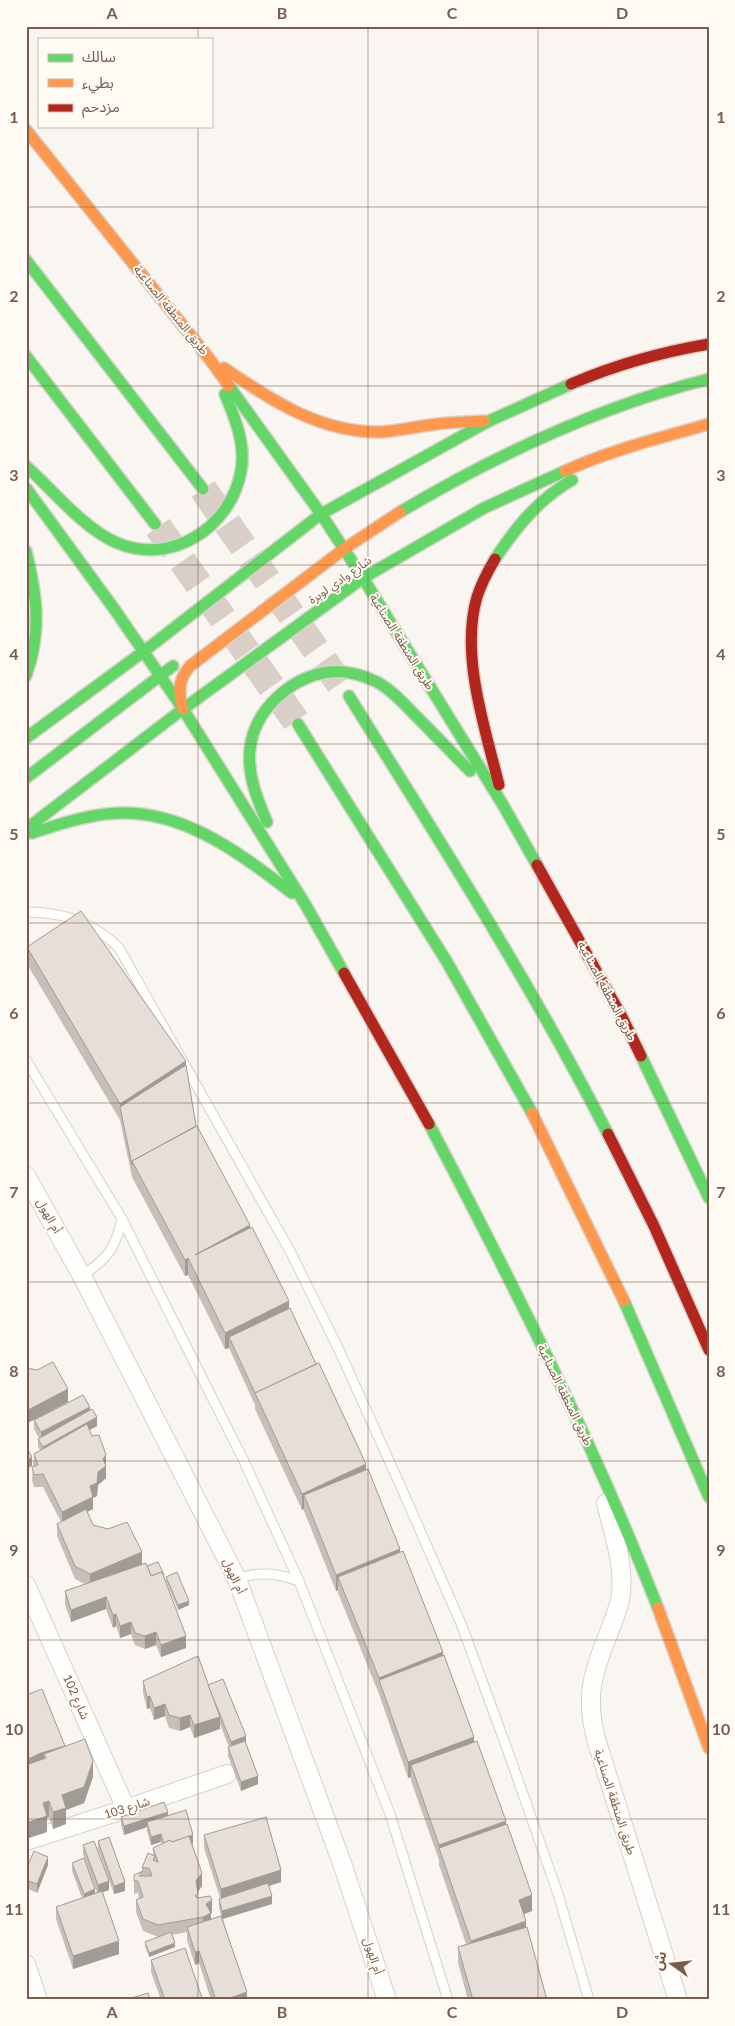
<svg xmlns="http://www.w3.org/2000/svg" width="735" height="2026" font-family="Lato,'Noto Sans Arabic',sans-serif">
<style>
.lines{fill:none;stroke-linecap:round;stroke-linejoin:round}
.highway-tunnel{stroke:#d9cfc7;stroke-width:28;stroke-dasharray:28 14;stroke-linecap:butt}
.lane-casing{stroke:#d7d1cb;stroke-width:11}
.street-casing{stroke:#d7d1cb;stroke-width:20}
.fast-casing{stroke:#d9d2cb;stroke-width:14}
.slow-casing{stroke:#d9d2cb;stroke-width:14}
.jam-casing{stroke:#d9d2cb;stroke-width:14}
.lane{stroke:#fefefd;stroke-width:9}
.street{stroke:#fefefd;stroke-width:18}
.fast{stroke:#63d668;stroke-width:11}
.slow{stroke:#ff974d;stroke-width:11}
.jam{stroke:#b3261e;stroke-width:11}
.wall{fill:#c6bfb9}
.shaded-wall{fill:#a19b96}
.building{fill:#e6ded7;stroke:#a19b96}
.grid{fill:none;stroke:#7a5c4d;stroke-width:1;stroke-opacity:0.55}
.labels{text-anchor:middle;stroke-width:4;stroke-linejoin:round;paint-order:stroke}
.street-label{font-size:12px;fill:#7a5c4d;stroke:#fffaf3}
.neatline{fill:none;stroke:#7a5c4d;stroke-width:2}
.grid-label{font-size:16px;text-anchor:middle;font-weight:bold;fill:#7a5c4d}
</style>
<rect width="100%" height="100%" fill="#f9f5f0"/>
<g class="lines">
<g class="highway-tunnel">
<polyline points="203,489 345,691"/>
<polyline points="158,527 298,724"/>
</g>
<g class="lane-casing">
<g id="lane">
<path d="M26,912C64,912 93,922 119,948L291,1253L339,1350L401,1487L462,1626L510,1757L558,1894L589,2000"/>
<polyline points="26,1060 122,1219 243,1459 299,1581 390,1814 448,2000"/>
<path d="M82,1276C108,1258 115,1249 122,1219"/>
<path d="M237,1579C259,1571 277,1573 299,1581"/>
</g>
</g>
<g class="street-casing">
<g id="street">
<polyline points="26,1176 82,1276 237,1579 343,1866 387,2000"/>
<path d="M606,1503C613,1533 626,1568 620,1600C617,1613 611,1627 606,1640C591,1678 586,1699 596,1739L678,2000"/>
<polyline points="26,1585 126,1809"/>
<polyline points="26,1841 126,1809 227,1774"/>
<polyline points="26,1964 38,2000"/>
</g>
</g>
<g class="fast-casing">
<g id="fast">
<polyline points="26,260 203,489"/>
<polyline points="26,356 155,524"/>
<polyline points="229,386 321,514 363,578 503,805 537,865"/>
<path d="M26,466C53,490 82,527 115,542C170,567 231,528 241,471C246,445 235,418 225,394"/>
<polyline points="26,488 115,610 183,709 305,904 344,973"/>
<path d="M400,512C496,455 600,406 709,379"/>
<path d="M26,551C37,596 42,631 26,676"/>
<path d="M495,559C516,527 539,499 572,480"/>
<path d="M349,696C439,840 530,982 608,1134"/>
<polyline points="298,724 447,962 532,1113"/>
<polyline points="26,738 143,652 321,514 489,421 571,384"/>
<polyline points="26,778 173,666"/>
<path d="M267,822C257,799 247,774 250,749C254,710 291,677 329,672C345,670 362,675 377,682C392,690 405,705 417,717C435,735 452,753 470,771"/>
<polyline points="26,829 183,709 363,578 484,508 565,471"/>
<path d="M32,833C57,825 81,817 106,814C178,805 238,852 292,893"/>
<polyline points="641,1056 709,1198"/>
<path d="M429,1124C512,1282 593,1442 658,1608"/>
<polyline points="624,1301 709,1497"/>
</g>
</g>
<g class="slow-casing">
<g id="slow">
<polyline points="26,130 208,357 229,386"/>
<path d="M224,368C272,401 321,433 381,432C398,431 414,427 430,425C448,422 466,422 484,421"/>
<path d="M565,471C611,450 661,438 709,424"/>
<path d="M183,709C178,692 178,680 190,666L344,549L400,512"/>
<polyline points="532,1113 624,1301"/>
<polyline points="658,1608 709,1748"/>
</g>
</g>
<g class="jam-casing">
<g id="jam">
<path d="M571,384C615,365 662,352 709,344"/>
<path d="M495,559C488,571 481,584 477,597C460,655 485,728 499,785"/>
<polyline points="537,865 622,1017 641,1056"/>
<polyline points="344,973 429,1124"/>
<polyline points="608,1134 654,1226 709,1350"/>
</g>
</g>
<use href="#lane" class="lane"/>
<use href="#street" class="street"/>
<use href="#fast" class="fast"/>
<use href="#slow" class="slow"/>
<use href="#jam" class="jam"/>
</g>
<g class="wall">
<polygon points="27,947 186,1065 196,1126 250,1228 366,1470 443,1656 474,1742 506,1825 532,1911 524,1914 526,1927 547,2000 468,2000 458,1963 458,1947 466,1944 439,1865 439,1860 411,1781 411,1777 408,1778 379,1694 338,1593 338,1590 336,1591 304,1511 304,1509 302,1510 255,1409 255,1405 229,1348 225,1349 188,1275 185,1276 132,1177 120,1120 27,964"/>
<polygon points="90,1410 97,1426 89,1430 92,1436 106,1455 106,1478 98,1485 97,1496 93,1498 93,1509 87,1512 93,1525 142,1564 147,1566 164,1576 186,1648 161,1657 156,1645 145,1649 135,1645 131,1634 120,1638 116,1626 113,1628 106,1609 71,1622 65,1604 65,1591 85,1584 75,1579 57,1536 57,1524 61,1522 43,1487 34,1487 32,1480 34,1454 40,1450 38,1447 38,1439 39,1438 34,1429 34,1420"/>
<polygon points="166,1577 189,1605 178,1610 166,1581"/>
<polygon points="143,1681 208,1685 246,1743 258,1784 241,1791 228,1756 228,1747 229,1747 220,1724 220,1729 194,1738 190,1727 180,1731 169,1728 165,1716 154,1720 150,1708 147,1709 143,1693"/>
<polygon points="26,1695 65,1746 93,1777 84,1803 66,1810 66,1824 53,1829 49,1817 47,1818 47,1832 29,1838 26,1829"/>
<polygon points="168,1815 193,1844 192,1844 202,1886 198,1891 198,1898 212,1913 211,1914 211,1919 221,1916 219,1907 219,1899 220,1898 204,1848 204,1835 281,1882 269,1886 272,1904 223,1919 247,2000 211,2000 199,1963 195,1965 187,1940 187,1932 172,1935 175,1947 149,1957 145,1946 145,1942 158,1937 143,1931 136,1912 136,1900 139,1899 138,1893 134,1894 134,1875 142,1872 142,1868 153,1855 153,1848 162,1844 161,1842 151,1845 147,1831 147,1827 124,1835 121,1825 121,1817"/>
<polygon points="98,1841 125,1891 114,1894 98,1849"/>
<polygon points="83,1845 109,1890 102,1892 119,1954 73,1969 56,1919 56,1907 82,1898 72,1871 72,1863 95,1894 97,1893 83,1854"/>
<polygon points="48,1865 37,1893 26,1888 26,1870"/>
<polygon points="151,1960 202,2000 161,2000 151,1972"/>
</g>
<g class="shaded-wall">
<polygon points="186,1061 186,1077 120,1107 120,1104"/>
<polygon points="250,1225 250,1241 195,1255"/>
<polygon points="188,1258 188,1275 185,1276 185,1260"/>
<polygon points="289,1301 289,1317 229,1337 229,1348 225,1349 225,1333"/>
<polygon points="68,1389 68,1402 26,1424 26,1411"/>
<polygon points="90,1407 90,1416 41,1441 41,1432"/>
<polygon points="97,1417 97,1426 43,1456 43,1447"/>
<polygon points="106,1455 106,1478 98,1485 97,1496 93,1498 93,1509 62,1524 62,1512 90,1486 98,1472 103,1459"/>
<polygon points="32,1457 32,1466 26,1469 26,1460"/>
<polygon points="366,1464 366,1480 304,1495 304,1509 302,1510 302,1494"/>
<polygon points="400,1549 400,1565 338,1577 338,1590 336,1591 336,1575"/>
<polygon points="142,1552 142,1565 90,1586 90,1574"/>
<polygon points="106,1597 106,1609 71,1622 71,1610"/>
<polygon points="189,1601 189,1605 178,1610 178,1605"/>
<polygon points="116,1614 116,1626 113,1628 113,1615"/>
<polygon points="131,1622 131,1634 120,1638 120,1626"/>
<polygon points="156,1632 156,1645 145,1649 145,1636"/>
<polygon points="186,1636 186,1648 161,1657 161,1645"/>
<polygon points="443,1652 443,1668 379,1680 379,1694 379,1678"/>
<polygon points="150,1696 150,1708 147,1709 147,1697"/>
<polygon points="165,1704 165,1716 154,1720 154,1708"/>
<polygon points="190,1715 190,1727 180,1731 180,1718"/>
<polygon points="220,1717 220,1729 194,1738 194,1725"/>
<polygon points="246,1736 246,1745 231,1751 231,1742"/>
<polygon points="474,1737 474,1753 411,1765 411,1777 408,1778 408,1762"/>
<polygon points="65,1746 46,1758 44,1754 44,1764 26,1773 26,1760 41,1753"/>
<polygon points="93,1761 93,1777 84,1803 66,1810 66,1824 53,1829 53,1812 62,1795"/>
<polygon points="258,1776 258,1784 241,1791 241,1782"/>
<polygon points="49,1801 49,1817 47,1818 47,1832 29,1838 29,1822 43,1803"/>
<polygon points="168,1812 168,1820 147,1822 147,1827 124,1835 124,1826"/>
<polygon points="506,1821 506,1837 439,1850 439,1845"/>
<polygon points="161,1834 161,1842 151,1845 151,1837"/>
<polygon points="193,1835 193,1844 165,1853 165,1844"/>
<polygon points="48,1857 48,1865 37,1893 37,1884"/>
<polygon points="281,1870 281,1882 221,1901 221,1889"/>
<polygon points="202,1873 202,1886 196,1894 196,1881"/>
<polygon points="109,1881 109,1890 98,1894 98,1885"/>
<polygon points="125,1882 125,1891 114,1894 114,1886"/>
<polygon points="95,1889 95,1898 84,1902 84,1894"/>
<polygon points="532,1895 532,1911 519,1916 519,1900"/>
<polygon points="272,1896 272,1904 222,1919 222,1911"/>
<polygon points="212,1900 212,1913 211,1914 211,1926 203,1930 203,1917 206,1904"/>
<polygon points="526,1921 526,1937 471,1957 471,1941"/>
<polygon points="119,1941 119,1954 73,1969 73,1956"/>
<polygon points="175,1943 175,1947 149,1957 149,1953"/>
<polygon points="199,1951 199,1963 195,1965 195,1952"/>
<polygon points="247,1992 247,2000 225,2000"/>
</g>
<g class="building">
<polygon points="81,911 186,1061 120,1104 27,947"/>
<polygon points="186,1065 196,1126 132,1161 132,1165 120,1107"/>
<polygon points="197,1126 250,1225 195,1255 252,1227 289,1301 225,1333 188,1258 185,1260 132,1161"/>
<polygon points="290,1308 316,1364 255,1393 229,1337"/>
<polygon points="53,1362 68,1389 26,1411 26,1368 37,1370"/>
<polygon points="319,1363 366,1464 302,1494 255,1393"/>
<polygon points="83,1395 90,1407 41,1432 34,1420"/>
<polygon points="92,1409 97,1417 43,1447 38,1439"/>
<polygon points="87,1424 92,1436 99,1435 106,1455 103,1459 106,1466 98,1472 97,1483 90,1486 93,1497 62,1512 43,1474 34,1475 32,1467 38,1465 34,1454"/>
<polygon points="26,1446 32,1457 26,1460"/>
<polygon points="368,1469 400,1549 336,1575 304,1495"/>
<polygon points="86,1509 93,1525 108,1529 127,1522 142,1552 90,1574 75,1566 57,1524"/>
<polygon points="403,1551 443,1652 379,1678 338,1577"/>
<polygon points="158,1562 164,1575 162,1572 151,1576 147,1566"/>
<polygon points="146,1563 151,1576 162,1572 186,1636 161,1645 156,1632 145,1636 135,1633 131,1622 120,1626 116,1614 113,1615 106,1597 71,1610 65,1591"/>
<polygon points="177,1572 189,1601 178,1605 166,1577"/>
<polygon points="444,1655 474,1737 408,1762 379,1680"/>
<polygon points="198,1656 220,1717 194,1725 190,1715 180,1718 169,1715 165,1704 154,1708 150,1696 147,1697 143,1681"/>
<polygon points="223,1679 246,1736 231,1742 208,1685"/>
<polygon points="42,1689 65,1746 41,1753 26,1760 26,1695"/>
<polygon points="85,1739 93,1761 84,1787 62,1795 66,1808 53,1812 49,1801 43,1803 47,1816 29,1822 26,1813 26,1765 46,1758 44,1754"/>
<polygon points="245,1741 258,1776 241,1782 228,1747"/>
<polygon points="477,1741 506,1821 439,1845 411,1765"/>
<polygon points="164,1802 168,1812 124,1826 121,1817"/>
<polygon points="186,1810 193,1835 172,1842 170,1840 164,1843 161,1834 151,1837 147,1822"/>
<polygon points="266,1817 281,1870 221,1889 204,1835"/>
<polygon points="507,1824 532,1895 519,1900 526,1921 471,1941 439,1848"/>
<polygon points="189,1836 202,1873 196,1881 198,1893 195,1896 197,1898 210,1896 212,1900 206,1904 211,1913 203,1917 158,1925 143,1919 136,1900 143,1897 138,1881 134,1881 134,1875 143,1871 139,1876 152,1876 149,1868 142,1868 148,1853 155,1856 153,1860 158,1862 153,1848 170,1840 172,1842"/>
<polygon points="109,1837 125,1882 114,1886 98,1841"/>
<polygon points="94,1841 109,1881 98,1885 83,1845"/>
<polygon points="34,1851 48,1857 37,1884 26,1880 26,1870"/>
<polygon points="84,1858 95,1889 84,1894 72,1863"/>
<polygon points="268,1883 272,1896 222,1911 219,1899"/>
<polygon points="102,1891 119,1941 73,1956 56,1907"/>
<polygon points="221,1916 247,1992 225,2000 216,2000 199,1951 195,1952 187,1927"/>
<polygon points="527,1927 547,2000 473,2000 458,1947"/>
<polygon points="171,1932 175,1943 149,1953 145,1942"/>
<polygon points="185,1948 202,1998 198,2000 165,2000 151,1960"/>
<polygon points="148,1993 150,2000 125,2000"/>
</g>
<path class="grid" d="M198,26V39M368,26V2000M538,26V2000M198,126V2000M26,207H709M26,386H709M26,565H709M26,744H709M26,923H709M26,1103H709M26,1282H709M26,1461H709M26,1640H709M26,1819H709"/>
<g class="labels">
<g class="street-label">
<text transform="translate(171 310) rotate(51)" y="4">طريق المنطقة الصناعية</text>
<text transform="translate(340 580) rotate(-35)" y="4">شارع وادي لوبرة</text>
<text transform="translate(402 642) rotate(58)" y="4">طريق المنطقة الصناعية</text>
<text transform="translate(607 991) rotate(62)" y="4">طريق المنطقة الصناعية</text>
<text transform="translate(49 1216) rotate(61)" y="4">أم الهول</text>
<text transform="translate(565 1395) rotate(64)" y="4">طريق المنطقة الصناعية</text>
<text transform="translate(234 1576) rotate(66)" y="4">أم الهول</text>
<text transform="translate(76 1697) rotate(66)" y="4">شارع 102</text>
<text transform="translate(615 1802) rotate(72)" y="4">طريق المنطقة الصناعية</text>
<text transform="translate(127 1808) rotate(-18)" y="4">شارع 103</text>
<text transform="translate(373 1956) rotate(72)" y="4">أم الهول</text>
</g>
</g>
<rect width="735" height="2026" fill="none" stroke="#fffaf3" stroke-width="55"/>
<rect x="38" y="38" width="175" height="90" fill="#fffaf3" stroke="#cabbb1"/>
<rect x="48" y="54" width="25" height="8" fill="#63d668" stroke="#cabbb1"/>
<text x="82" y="62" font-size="15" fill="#7a5c4d">سالك</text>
<rect x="48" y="79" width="25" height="8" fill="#ff974d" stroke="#cabbb1"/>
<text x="82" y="88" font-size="15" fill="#7a5c4d">بطيء</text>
<rect x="48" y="104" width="25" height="8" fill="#b3261e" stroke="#cabbb1"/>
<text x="82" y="112" font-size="15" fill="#7a5c4d">مزدحم</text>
<g transform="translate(672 1964) rotate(285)" stroke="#fffaf3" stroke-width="4" paint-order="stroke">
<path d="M0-4L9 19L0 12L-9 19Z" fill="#7a5c4d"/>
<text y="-8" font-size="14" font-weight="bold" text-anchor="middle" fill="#7a5c4d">ش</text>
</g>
<rect x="28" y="28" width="680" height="1970" class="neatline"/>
<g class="grid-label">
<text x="112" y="19">A</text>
<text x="282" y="19">B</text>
<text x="452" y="19">C</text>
<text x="622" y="19">D</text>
<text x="14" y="123">1</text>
<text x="721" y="123">1</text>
<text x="14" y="302">2</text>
<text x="721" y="302">2</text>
<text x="14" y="481">3</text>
<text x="721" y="481">3</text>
<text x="14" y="660">4</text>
<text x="721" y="660">4</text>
<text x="14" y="840">5</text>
<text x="721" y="840">5</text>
<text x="14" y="1019">6</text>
<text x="721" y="1019">6</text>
<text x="14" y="1198">7</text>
<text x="721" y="1198">7</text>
<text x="14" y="1377">8</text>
<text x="721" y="1377">8</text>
<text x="14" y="1556">9</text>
<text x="721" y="1556">9</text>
<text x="14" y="1735">10</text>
<text x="721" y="1735">10</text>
<text x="14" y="1915">11</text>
<text x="721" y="1915">11</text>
<text x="112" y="2018">A</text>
<text x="282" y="2018">B</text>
<text x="452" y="2018">C</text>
<text x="622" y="2018">D</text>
</g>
</svg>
